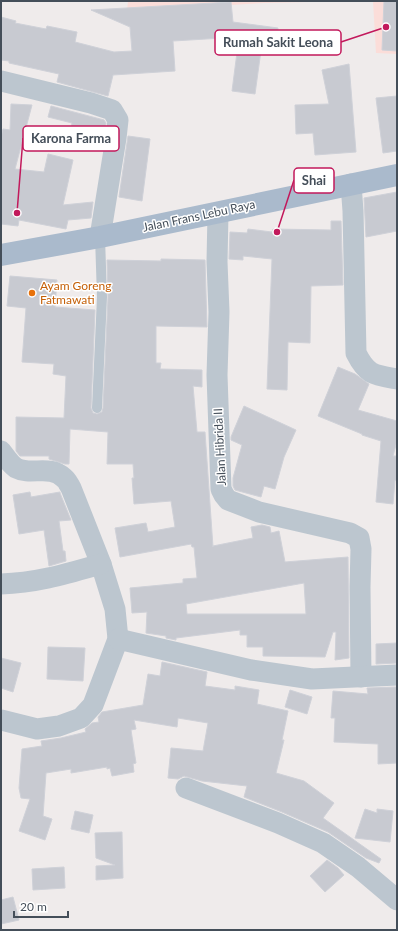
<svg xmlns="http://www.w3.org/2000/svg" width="398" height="931" font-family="Lato,sans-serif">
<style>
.medical{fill:#fbddd9}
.building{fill:#c8cad1;stroke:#cfd1d8;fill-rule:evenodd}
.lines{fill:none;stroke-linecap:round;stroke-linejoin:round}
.lane{stroke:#bcc6cf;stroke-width:10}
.street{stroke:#bcc6cf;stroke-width:21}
.primary{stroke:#aabacc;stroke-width:22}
.food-dot{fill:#e8710a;stroke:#fff;stroke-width:1.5}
.labels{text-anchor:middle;stroke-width:3;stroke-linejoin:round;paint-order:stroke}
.street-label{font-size:12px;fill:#444e59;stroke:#fff}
.food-label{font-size:12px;fill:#c56008;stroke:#fff;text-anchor:start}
.leader{fill:none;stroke:#c2185b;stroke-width:1.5}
.callout-dot{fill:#c2185b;stroke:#fff;stroke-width:1.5}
.callout{fill:#fff;stroke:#c2185b;stroke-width:1.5}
.callout-label{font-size:13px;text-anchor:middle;font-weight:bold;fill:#444e59}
</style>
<rect width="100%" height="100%" fill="#efebeb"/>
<g class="medical">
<polygon points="128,1 354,1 264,3 127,11"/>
<polygon points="373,1 397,1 397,54 376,53"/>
</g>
<g class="building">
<polygon points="384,1 397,1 397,51 382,50"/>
<polygon points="231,2 233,22 278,28 277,35 263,36 255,94 232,91 239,37 173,41 175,71 113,75 108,96 57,82 59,74 9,63 9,61 1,60 1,17 16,21 15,23 46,29 47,26 77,32 75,42 114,52 132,51 130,27 91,10"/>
<polygon points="349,64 356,152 315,155 313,133 296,134 295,105 329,104 322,70"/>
<polygon points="397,96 397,151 383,153 376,98"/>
<polygon points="11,104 32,105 15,169 44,172 48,154 73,160 63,205 93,202 91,218 68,220 66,229 19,220 18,226 1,224 1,137 3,129 10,130"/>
<polygon points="51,106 104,120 106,123 103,144 69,139 72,123 48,117"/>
<polygon points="128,136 150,139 142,201 119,197"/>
<polygon points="397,192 397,231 366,237 364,198"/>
<polygon points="331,221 341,221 343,285 311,286 310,343 288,342 287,390 267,389 272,259 243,256 243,260 229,259 230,232 247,233 248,229 272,232 273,229 331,230"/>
<path d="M161,259L205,260L207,327L156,326V363H161L160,369L202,370V387L193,386L197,432H205L213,547V546L253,538L251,527L262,525L270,527L271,533L279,531L285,562L348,557L349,658L335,660L336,632H333L325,657L263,656V647H247V635H240V630L176,638V640L166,638V636L146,633L147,612L132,613L130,588L183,583V579L197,578L194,547H192L191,544L120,557L115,528L146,523L148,532L175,527L171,501L134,504L132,478H134L133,464H107L108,432L70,429L69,464H65L49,459V456H20L16,451V417L64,418L66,376L53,374L54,364L22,362L26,308L7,306L10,276L57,280L55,307L95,310L91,408L93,413L97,414L102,412L103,408L108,297L107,260L161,261ZM304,583L306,614H187L186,604Z"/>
<polygon points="338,367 355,374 369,384 358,410 397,421 397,441 393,456 397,456 397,481 395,480 393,504 376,502 381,441 362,435 362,434 318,416"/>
<polygon points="244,406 296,430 284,457 275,489 264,486 261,497 235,490 233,486 233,478 242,445 231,440 231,437"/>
<polygon points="30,492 31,497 60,492 60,493 71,520 59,521 63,551 65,551 66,561 49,566 44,530 19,534 13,495"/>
<polygon points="397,643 397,663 376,664 376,644"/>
<polygon points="48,647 85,648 83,681 47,679"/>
<polygon points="1,658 21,663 13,692 1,688"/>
<polygon points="162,662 207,672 205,686 235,690 235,686 259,690 257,704 288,711 282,740 284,740 276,773 304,781 334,803 323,818 381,859 379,863 366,858 328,832 282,812 244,797 247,786 202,781 184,776 178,779 168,778 171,748 203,751 208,723 178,718 177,727 134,720 136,729 131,730 136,763 133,764 134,772 112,776 110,768 107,769 107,767 71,773 71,769 46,773 43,816 52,819 45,840 19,831 30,799 21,798 19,788 22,749 42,746 41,741 61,738 86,732 85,729 92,723 99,722 98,717 102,712 143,705 148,674 160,676"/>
<polygon points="397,687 397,763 378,764 378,744 334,742 335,718 331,718 333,691 368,694 367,688"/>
<polygon points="290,690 312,697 307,714 285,707"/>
<polygon points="365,809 377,813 377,809 393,811 390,842 355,838"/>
<polygon points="75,811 93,815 89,833 71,829"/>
<polygon points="122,832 123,878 96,880 96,866 115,865 96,858 95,833"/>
<polygon points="327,860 338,868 344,875 325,892 310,876"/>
<polygon points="64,867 65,888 33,890 32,869"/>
<polygon points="13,897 19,920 1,924 1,900"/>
</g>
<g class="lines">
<polyline class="lane" points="97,408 102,297 100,237"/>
<g class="street">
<polyline points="1,81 91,103 112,110 118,120 116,138 100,237"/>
<path d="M351,184L353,211L356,353C367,375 374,375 397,379"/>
<polyline points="218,213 217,262 219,312 217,375 221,489 224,495 228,500 259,512 350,533 359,538 361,549 360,587 361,677"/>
<path d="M1,451C5,456 10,464 16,468C31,476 50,464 64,478C67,480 69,485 71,488L101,564L115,609L118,639L93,705L81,718L59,726L37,729L1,720"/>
<path d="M1,584C37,583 66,574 101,564"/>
<polyline points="118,639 251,670 312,679 397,675"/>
<polyline points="186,788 278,823 323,843 358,867 397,900"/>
</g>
<polyline class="primary" points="1,255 100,237 397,175"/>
</g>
<circle class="food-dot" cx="32" cy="293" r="4"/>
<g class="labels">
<g class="street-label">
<text transform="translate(199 216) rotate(-12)" y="4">Jalan Frans Lebu Raya</text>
<text transform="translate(220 447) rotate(-93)" y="4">Jalan Hibrida II</text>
</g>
<g class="food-label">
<text x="40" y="290">Ayam Goreng<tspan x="40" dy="14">Fatmawati</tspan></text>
</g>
</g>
<path class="leader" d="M386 27L341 42M17 213L23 138M277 232L294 180"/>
<g class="callout-dot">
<circle cx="386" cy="27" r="4"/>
<circle cx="17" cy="213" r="4"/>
<circle cx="277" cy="232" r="4"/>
</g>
<g class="callout">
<rect x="215" y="30" width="126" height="25" rx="4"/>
<rect x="23" y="126" width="96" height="25" rx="4"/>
<rect x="294" y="168" width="40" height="25" rx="4"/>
</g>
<g class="callout-label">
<text x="278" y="47">Rumah Sakit Leona</text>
<text x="71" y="143">Karona Farma</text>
<text x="314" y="185">Shai</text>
</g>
<rect width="398" height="931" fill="none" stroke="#444e59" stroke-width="4"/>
<path d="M14 911v6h54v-6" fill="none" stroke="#444e59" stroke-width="2"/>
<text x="20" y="911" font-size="12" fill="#444e59" stroke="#ffffff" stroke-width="3" paint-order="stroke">20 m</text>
</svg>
